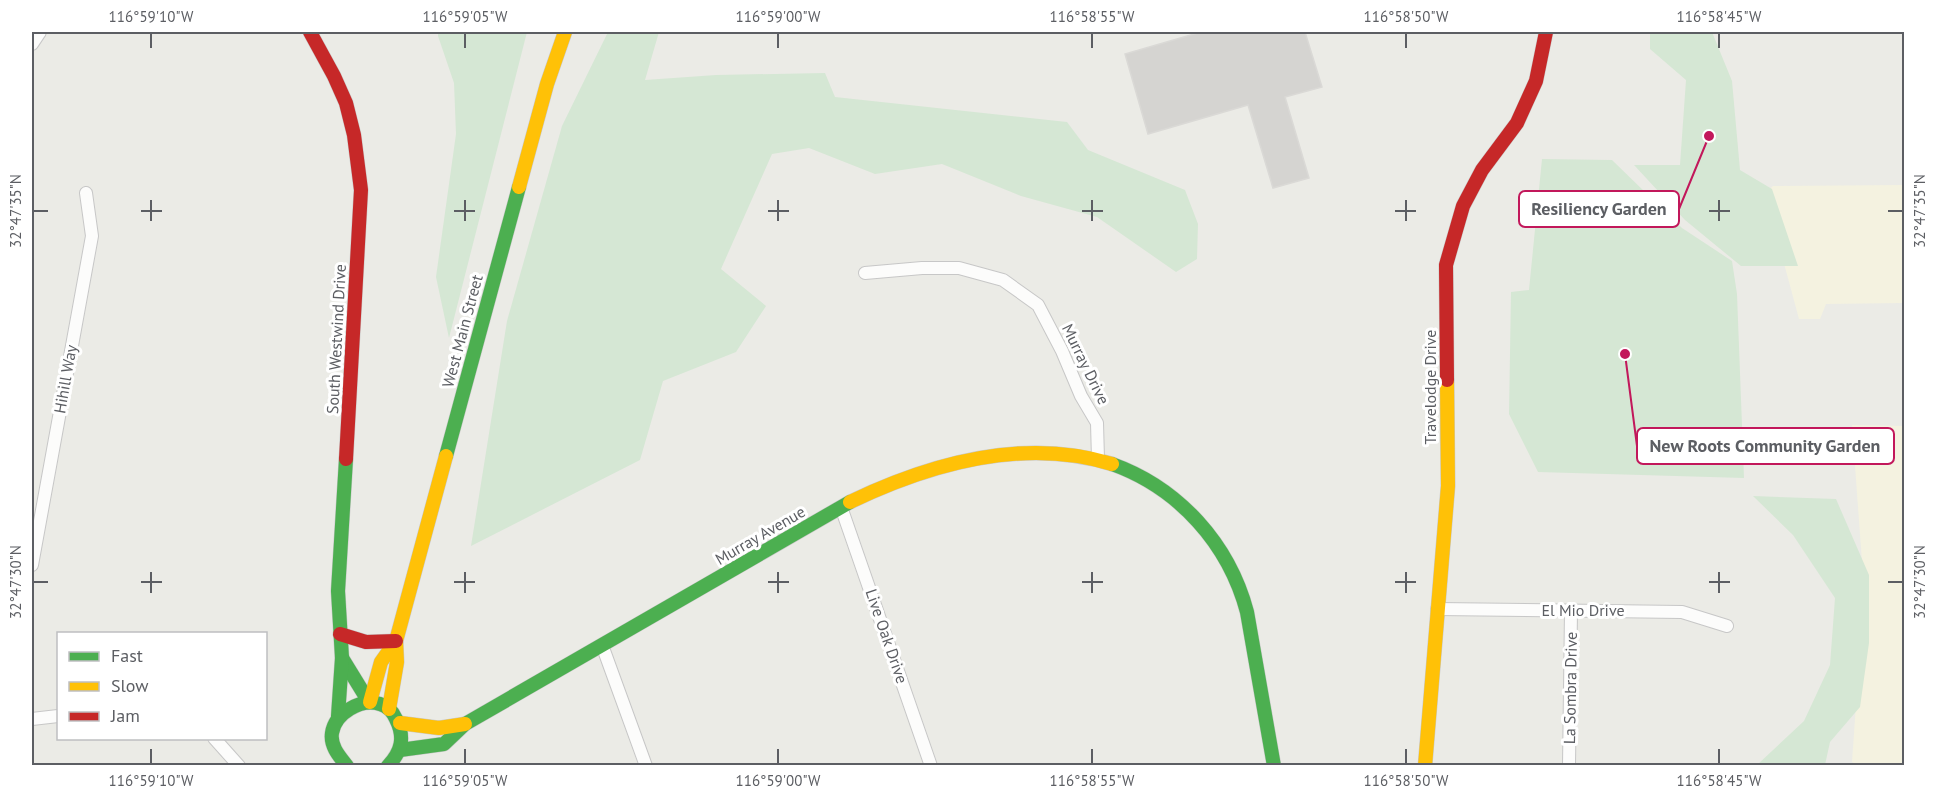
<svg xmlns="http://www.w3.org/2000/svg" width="1936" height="797" font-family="'PT Sans',sans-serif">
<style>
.commercial{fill:#f4f2e0}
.green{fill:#d5e7d4}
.building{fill:#d5d4d1;stroke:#dad9d6;stroke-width:1.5}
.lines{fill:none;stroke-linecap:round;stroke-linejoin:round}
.street-casing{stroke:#c7c7c7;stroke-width:14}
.fast-casing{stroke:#c8c8c8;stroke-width:15}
.slow-casing{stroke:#c8c8c8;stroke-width:15}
.jam-casing{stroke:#c8c8c8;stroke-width:15}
.street{stroke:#fcfcfb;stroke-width:12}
.fast{stroke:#4caf50;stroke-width:14}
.slow{stroke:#ffc107;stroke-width:14}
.jam{stroke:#c62828;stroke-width:14}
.ticks{fill:none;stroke:#5c5e63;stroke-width:2}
.labels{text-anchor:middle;stroke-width:6;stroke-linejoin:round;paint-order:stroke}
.street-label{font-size:16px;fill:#5c5e63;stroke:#fff}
.leader{fill:none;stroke:#c2185b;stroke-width:2}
.callout-dot{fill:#c2185b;stroke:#fff;stroke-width:2}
.callout{fill:#fff;stroke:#c2185b;stroke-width:2}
.callout-label{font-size:18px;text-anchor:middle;font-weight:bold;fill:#5c5e63}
.neatline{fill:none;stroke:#5c5e63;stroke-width:2}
.ticks-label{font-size:15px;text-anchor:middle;fill:#5c5e63}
</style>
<rect width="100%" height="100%" fill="#ebebe6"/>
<g class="commercial">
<polygon points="1904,185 1904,303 1826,304 1820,319 1799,319 1765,193 1773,186"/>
<polygon points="1852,425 1904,426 1904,763 1893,765 1857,765 1852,762 1864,589"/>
</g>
<g class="green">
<polygon points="438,32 527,32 449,338 436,277 456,134 454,83 438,36"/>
<polygon points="608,32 659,32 645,80 716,75 825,73 835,97 1067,122 1088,150 1185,190 1198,224 1197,259 1176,272 1097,217 1021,196 942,164 875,174 809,148 772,154 721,269 766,306 736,352 663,381 640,460 471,546 507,321 562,126"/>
<polygon points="1650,32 1712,32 1732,81 1740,170 1772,189 1798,266 1741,266 1685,220 1634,165 1680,165 1686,80 1650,49"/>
<polygon points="1542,159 1612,160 1682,228 1732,261 1737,294 1744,478 1538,472 1509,414 1511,292 1529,290"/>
<polygon points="1753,496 1836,499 1869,575 1869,643 1860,707 1830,742 1825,765 1757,765 1804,721 1830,665 1835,598 1793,535"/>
</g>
<polygon class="building" points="1201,32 1305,32 1322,87 1285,97 1309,178 1273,188 1248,105 1148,134 1125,54"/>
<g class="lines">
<g class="street-casing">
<g id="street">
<polyline points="32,44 40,32"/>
<polyline points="865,273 922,268 959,268 1003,280 1038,305 1062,351 1081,396 1097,423 1098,459"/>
<polyline points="841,507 931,766"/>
<polyline points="32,565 92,236 86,193"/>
<polyline points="1437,609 1682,612 1727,626"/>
<polyline points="602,645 646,766"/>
<polyline points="32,719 58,716"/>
<polyline points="214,738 239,766"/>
<polyline points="1569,766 1571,611"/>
</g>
</g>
<g class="fast-casing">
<g id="fast">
<polyline points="446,456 519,187"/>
<path d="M1112,464C1179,488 1229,544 1247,612L1274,766"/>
<polyline points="342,658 369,702"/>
<polyline points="338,716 342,658 338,591 346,459"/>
<polyline points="400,750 444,744 465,724 850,502"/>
<path d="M347,766C339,756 330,746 332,733C335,713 361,698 380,704C387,706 393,712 396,719C405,737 402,751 388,766"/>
</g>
</g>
<g class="slow-casing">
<g id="slow">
<polyline points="519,187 547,84 565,32"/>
<path d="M850,502C931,463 1024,437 1112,464"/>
<polyline points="370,702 381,662 396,641"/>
<polyline points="389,709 397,662 396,641 446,456"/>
<polyline points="400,723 439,728 465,724"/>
<polyline points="1425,766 1448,486 1447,380"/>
</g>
</g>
<g class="jam-casing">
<g id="jam">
<polyline points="310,32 334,76 346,103 354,135 361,190 346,459"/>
<polyline points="1447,380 1446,265 1463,206 1482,170 1517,123 1536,81 1546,32"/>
<polyline points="340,634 366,642 396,641"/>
</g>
</g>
<use href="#street" class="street"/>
<use href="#fast" class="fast"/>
<use href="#slow" class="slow"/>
<use href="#jam" class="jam"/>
</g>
<path class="ticks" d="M151,33V48M465,33V48M778,33V48M1092,33V48M1406,33V48M1719,33V48M151,200V221M465,200V221M778,200V221M1092,200V221M1406,200V221M1719,200V221M33,211H48M141,211H162M454,211H475M768,211H789M1082,211H1103M1395,211H1416M1709,211H1730M1888,211H1903M151,572V593M465,572V593M778,572V593M1092,572V593M1406,572V593M1719,572V593M33,582H48M141,582H162M454,582H475M768,582H789M1082,582H1103M1395,582H1416M1709,582H1730M1888,582H1903M151,749V764M465,749V764M778,749V764M1092,749V764M1406,749V764M1719,749V764"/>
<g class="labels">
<g class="street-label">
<text transform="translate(462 331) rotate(-75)" y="6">West Main Street</text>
<text transform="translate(336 339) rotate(-87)" y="6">South Westwind Drive</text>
<text transform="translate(1086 364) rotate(64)" y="6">Murray Drive</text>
<text transform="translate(65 379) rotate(-80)" y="6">Hihill Way</text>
<text transform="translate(1430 387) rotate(-90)" y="6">Travelodge Drive</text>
<text transform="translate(760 535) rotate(-30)" y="6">Murray Avenue</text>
<text x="1583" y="616">El Mio Drive</text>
<text transform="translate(887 636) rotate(71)" y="6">Live Oak Drive</text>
<text transform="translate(1570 688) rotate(-89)" y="6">La Sombra Drive</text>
</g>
</g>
<path class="leader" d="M1709 136L1679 209M1625 354L1637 446"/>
<g class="callout-dot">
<circle cx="1709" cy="136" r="6"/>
<circle cx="1625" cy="354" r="6"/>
</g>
<g class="callout">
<rect x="1519" y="191" width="160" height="36" rx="6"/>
<rect x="1637" y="428" width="257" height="36" rx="6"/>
</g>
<g class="callout-label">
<text x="1599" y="215">Resiliency Garden</text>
<text x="1765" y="452">New Roots Community Garden</text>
</g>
<rect width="1936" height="797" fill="none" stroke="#ffffff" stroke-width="66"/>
<rect x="57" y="632" width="210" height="108" fill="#ffffff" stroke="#bebfc1" stroke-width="1.5"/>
<rect x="69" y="652" width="30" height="9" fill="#4caf50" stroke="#bebfc1" stroke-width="1.5"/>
<text x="111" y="662" font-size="18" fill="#5c5e63">Fast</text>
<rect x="69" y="682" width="30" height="9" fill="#ffc107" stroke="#bebfc1" stroke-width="1.5"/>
<text x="111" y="692" font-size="18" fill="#5c5e63">Slow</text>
<rect x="69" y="712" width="30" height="9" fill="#c62828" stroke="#bebfc1" stroke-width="1.5"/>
<text x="111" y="722" font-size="18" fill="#5c5e63">Jam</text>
<rect x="33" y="33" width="1870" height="731" class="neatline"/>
<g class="ticks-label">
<text x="151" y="22">116°59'10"W</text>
<text x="465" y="22">116°59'05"W</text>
<text x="778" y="22">116°59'00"W</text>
<text x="1092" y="22">116°58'55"W</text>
<text x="1406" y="22">116°58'50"W</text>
<text x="1719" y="22">116°58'45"W</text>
<text transform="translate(16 211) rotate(-90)" y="5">32°47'35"N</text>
<text transform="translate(1920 211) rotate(-90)" y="5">32°47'35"N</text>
<text transform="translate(16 582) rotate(-90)" y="5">32°47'30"N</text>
<text transform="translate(1920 582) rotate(-90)" y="5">32°47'30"N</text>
<text x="151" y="786">116°59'10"W</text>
<text x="465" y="786">116°59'05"W</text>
<text x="778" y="786">116°59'00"W</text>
<text x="1092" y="786">116°58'55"W</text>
<text x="1406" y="786">116°58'50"W</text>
<text x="1719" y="786">116°58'45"W</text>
</g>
</svg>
